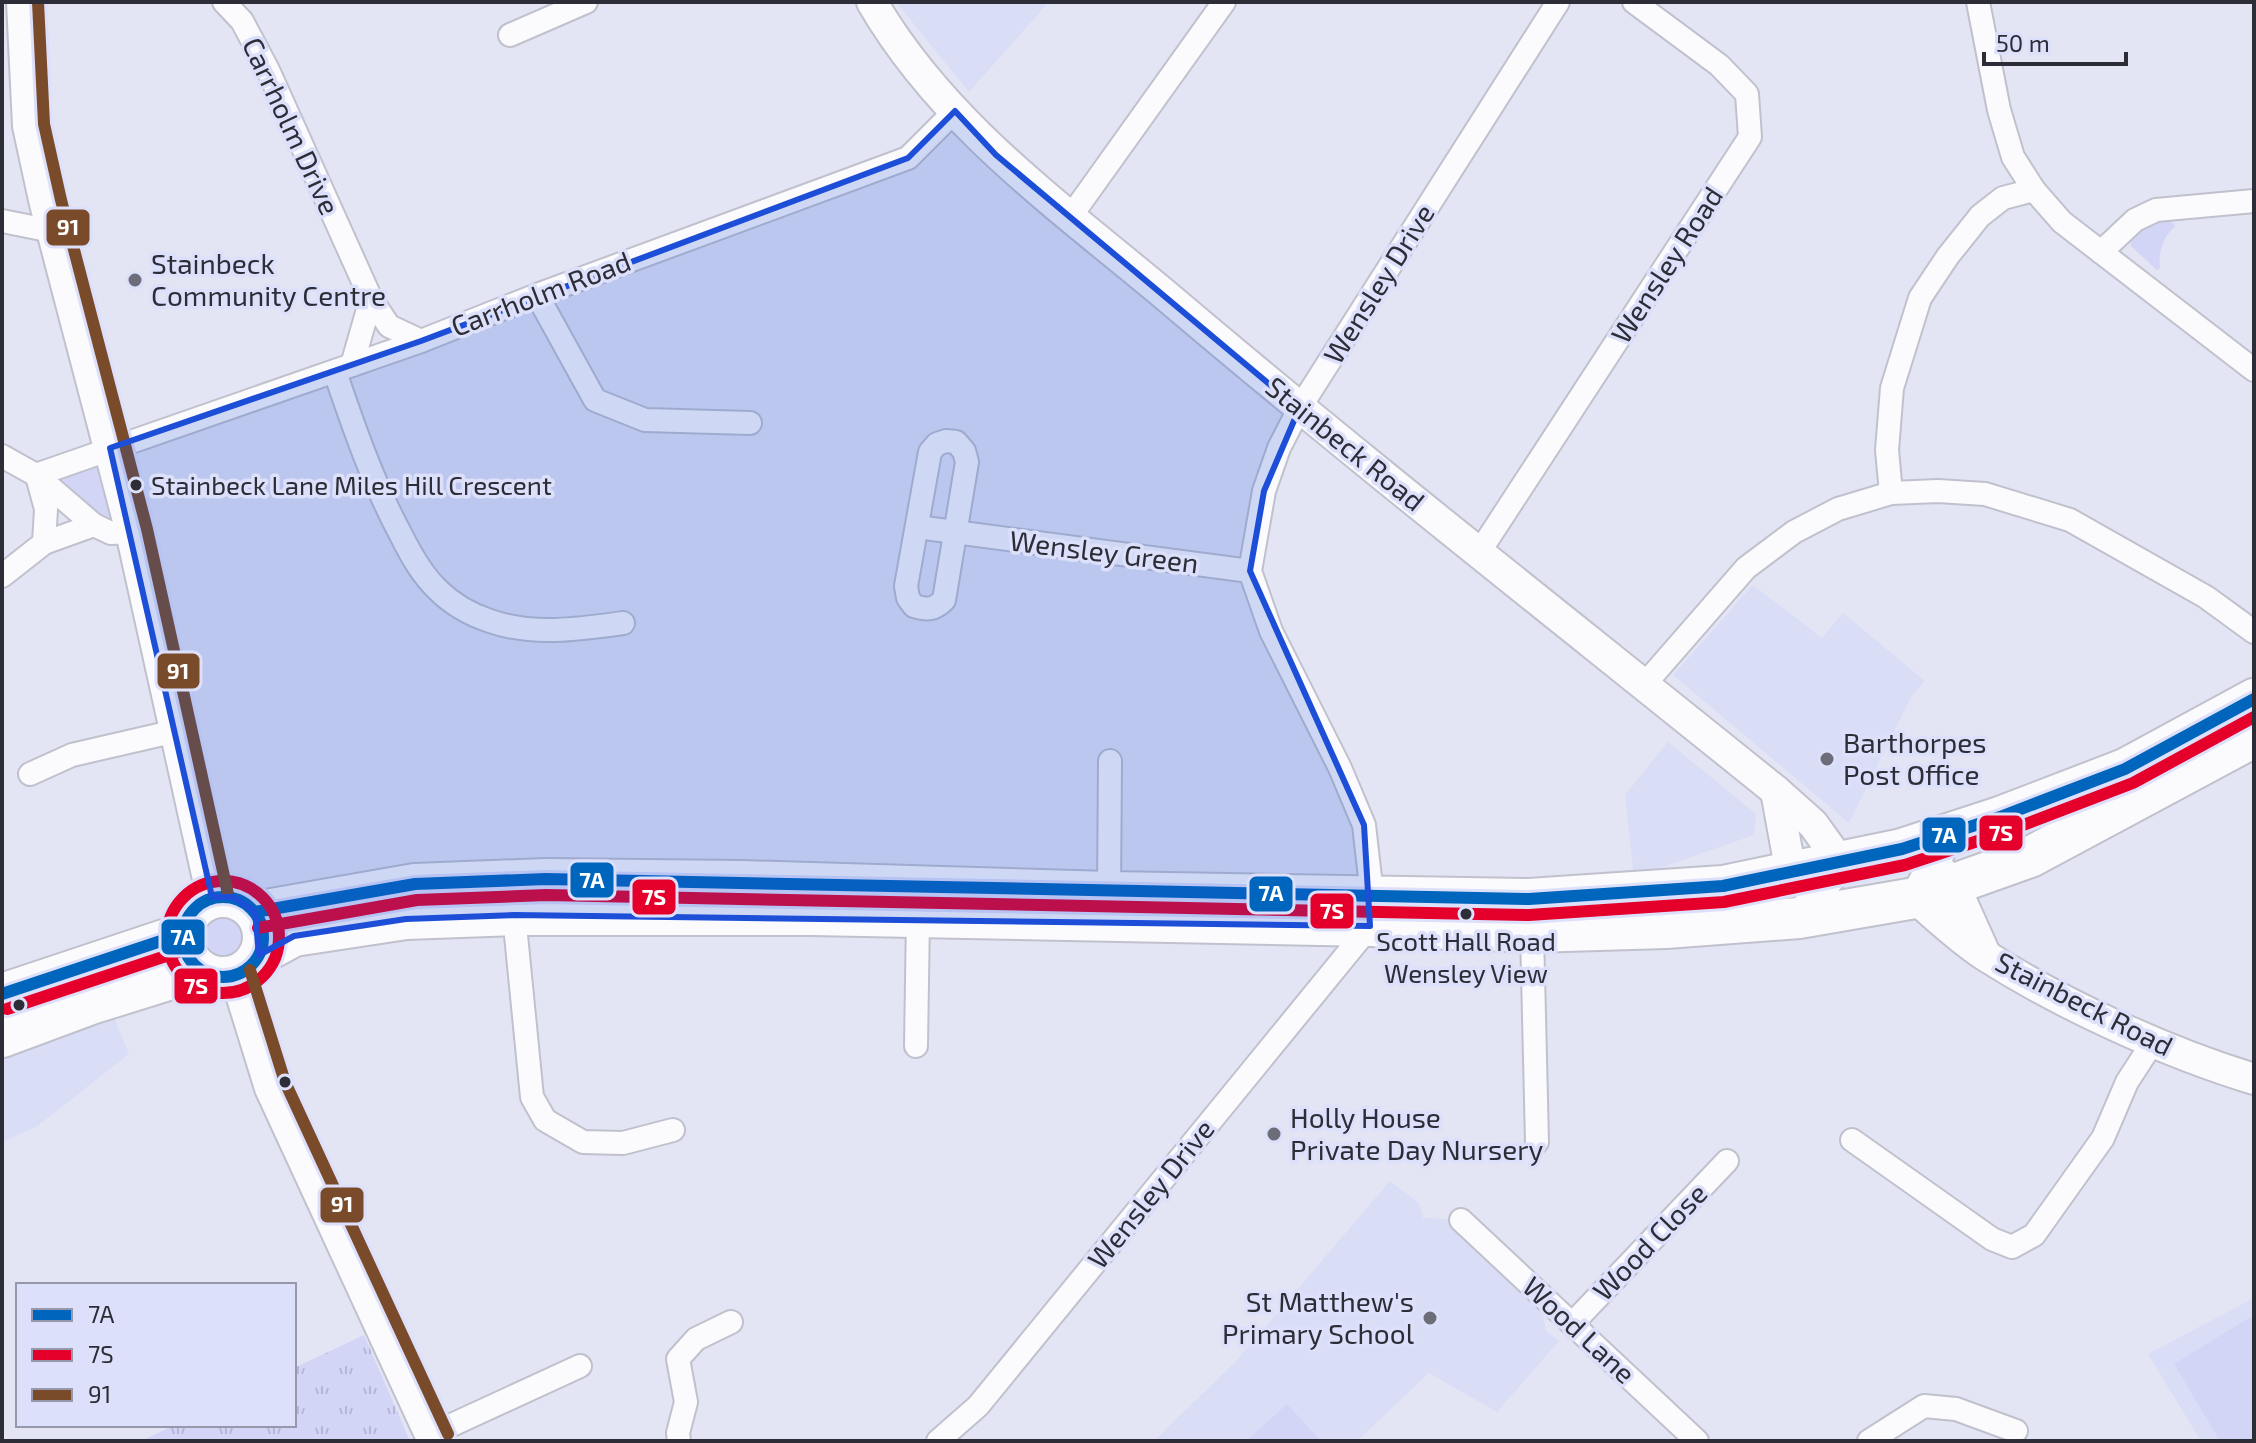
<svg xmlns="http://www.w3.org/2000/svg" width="2256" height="1443" font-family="'Exo 2',sans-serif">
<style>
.built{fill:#daddf6}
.green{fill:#d2d5f6}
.park{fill:url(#park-tufts)}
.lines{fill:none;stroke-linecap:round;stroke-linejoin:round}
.street-casing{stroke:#c0c1cd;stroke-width:26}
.secondary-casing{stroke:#c0c1cd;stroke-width:34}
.highway-casing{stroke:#c0c1cd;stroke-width:44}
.street{stroke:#fbfbfd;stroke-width:22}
.secondary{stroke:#fbfbfd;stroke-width:30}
.highway{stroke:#fbfbfd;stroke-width:40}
.bus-1-casing{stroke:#dde0fa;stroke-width:18}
.bus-2-casing{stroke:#dde0fa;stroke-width:18}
.bus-3-casing{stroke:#dde0fa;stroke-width:18}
.bus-1{stroke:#0065bd;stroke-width:12}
.bus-2{stroke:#e4002b;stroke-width:12}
.bus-3{stroke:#7a4b2a;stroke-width:12}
.marked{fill:#1d4ed8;fill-opacity:0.2;stroke:#1d4ed8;stroke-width:6;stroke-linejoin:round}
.poi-dot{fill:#6c6d79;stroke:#dde0fa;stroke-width:3}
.bus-dot{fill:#2c2d37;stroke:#dde0fa;stroke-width:3}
.labels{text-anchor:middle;stroke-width:7;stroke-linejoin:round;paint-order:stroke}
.bus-label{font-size:26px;fill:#2c2d37;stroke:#dde0fa;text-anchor:start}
.street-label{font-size:28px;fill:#2c2d37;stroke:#dde0fa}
.poi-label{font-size:28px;fill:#2c2d37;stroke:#dde0fa;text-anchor:start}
.line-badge{stroke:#dde0fa;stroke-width:3}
.badge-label{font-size:22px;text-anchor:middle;font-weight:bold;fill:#fff}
</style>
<defs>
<pattern id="park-tufts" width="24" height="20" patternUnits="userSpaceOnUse" patternTransform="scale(2)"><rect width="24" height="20" fill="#d2d5f6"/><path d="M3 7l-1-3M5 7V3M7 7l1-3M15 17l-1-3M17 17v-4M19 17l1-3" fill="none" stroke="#b4b7d4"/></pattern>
</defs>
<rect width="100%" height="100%" fill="#e3e5f4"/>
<g class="built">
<polygon points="896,2 1049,2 969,92"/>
<polygon points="1753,585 1822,638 1843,613 1925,681 1911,697 1849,823 1673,675"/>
<polygon points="1668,742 1756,814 1754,835 1634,877 1625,795"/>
<polygon points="114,1018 129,1054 36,1127 2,1142 2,1058"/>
<polygon points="1390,1181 1419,1203 1423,1218 1448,1219 1547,1311 1543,1315 1546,1331 1559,1341 1497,1412 1429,1373 1357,1441 1321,1441 1287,1405 1246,1441 1154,1441 1236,1361"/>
<polygon points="2254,1298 2254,1441 2201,1441 2148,1354"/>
</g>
<g class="green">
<path d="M2167,217L2175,226C2163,237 2158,252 2160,268L2157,270L2130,245L2138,230Z"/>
<polygon points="110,448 131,532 111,533 36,475"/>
<circle cx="224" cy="937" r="25"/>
<polygon points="2254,1315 2254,1440 2220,1441 2174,1364"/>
<polygon points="1287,1404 1321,1441 1246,1441"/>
</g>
<polygon class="park" points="364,1335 410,1441 141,1441 175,1425 294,1425 294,1368"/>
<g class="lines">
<g class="street-casing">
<g id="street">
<polyline points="224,2 242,21 268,70 371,299 389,326 421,341"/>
<polyline points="1978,2 1999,110 2013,157 2034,190 2062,222 2254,370"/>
<polyline points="510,35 586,2"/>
<polyline points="1071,216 1224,2"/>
<polyline points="2,221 52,231"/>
<polyline points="2101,252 2135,220 2156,210 2254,201"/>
<polyline points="537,295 595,400 645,420 750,423"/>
<polyline points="352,365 371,299"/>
<path d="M335,372C354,428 373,483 401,535C411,555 422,575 438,590C452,604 472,615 490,621C532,636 580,629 623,623"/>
<path d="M946,441L956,442L964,451L967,462L944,600C934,610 927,610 914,606L908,598L906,586L930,452L937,444Z"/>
<polyline points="2,456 36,475 421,341 537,295 908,158 955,111"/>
<polyline points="36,475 94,525 111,533 131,532"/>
<polyline points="37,476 46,509 44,543"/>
<polyline points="1891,493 1887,450 1892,388 1920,298 1948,256 1980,216 2003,198 2034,190"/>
<polyline points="917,527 1250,571"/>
<polyline points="1480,551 1750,137 1747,94 1719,65 1634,2"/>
<polyline points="2,576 44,543 94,525"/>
<polyline points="1644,685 1746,568 1794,532 1838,509 1891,493 1938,491 1985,494 2070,520 2206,597 2254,632"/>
<polyline points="30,774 72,755 176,731"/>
<polyline points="1109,892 1110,761"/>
<polyline points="514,915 532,1097 545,1120 583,1142 623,1143 673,1130"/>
<polyline points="1532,932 1537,1142"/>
<polyline points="916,1046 918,917"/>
<polyline points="1852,1140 1992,1239 2012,1247 2034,1235 2103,1138 2127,1082 2153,1042"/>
<polyline points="1461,1220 1697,1441"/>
<polyline points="1573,1323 1727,1161"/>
<polyline points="430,1435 580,1366"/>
<polyline points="679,1441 678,1433 686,1402 678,1359 696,1339 731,1322"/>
<polyline points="938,1441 978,1406 1370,926 1372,895 1364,825 1340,768 1271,631 1250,571 1264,491 1279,448 1299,409 1558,2"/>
<polyline points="1869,1441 1924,1406 1956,1409 2016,1431"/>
</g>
</g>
<g class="secondary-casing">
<g id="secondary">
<polyline points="22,2 28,126 45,204 131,532 212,897"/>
<path d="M872,2C943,125 1063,209 1170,299C1368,467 1573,627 1776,791L1813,824L1841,863L1799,918"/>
<polyline points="1776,791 1791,873 1806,883"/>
<path d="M1950,833L1915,898C1938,918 1961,940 1986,956C2063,1005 2168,1053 2254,1079"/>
<polyline points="1941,871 1954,885 1985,954"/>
<polyline points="235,975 270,1088 433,1441"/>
</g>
</g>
<g class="highway-casing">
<g id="highway">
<circle cx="223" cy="937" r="40"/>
<polyline points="255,912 415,884 546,879 742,881 1109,892 1529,899 1723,886 1902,849 2000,817 2125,769 2254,699"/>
<polyline points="259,955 294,936 406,919 514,915 811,915 1370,926 1532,932 1666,928 1799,918 1915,898 2030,857 2254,737"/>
<polyline points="2,994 182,934"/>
<polyline points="2,1037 91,1004 200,970"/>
</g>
</g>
<use href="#street" class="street"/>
<use href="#secondary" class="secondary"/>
<use href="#highway" class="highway"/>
<g class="bus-1-casing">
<g id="bus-1">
<circle cx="223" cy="937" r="40"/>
<polyline points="255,912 415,884 546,879 1529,899 1723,886 1902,849 2000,817 2125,769 2254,699"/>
<polyline points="2,994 182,934"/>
</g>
</g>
<g class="bus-2-casing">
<g id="bus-2">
<circle cx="223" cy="937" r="56"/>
<polyline points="258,928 417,900 546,895 1529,915 1724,902 1905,865 2005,832 2133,783 2254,717"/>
<polyline points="7,1009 187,949"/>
</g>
</g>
<g class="bus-3-casing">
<g id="bus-3">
<polyline points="38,2 44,124 61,200 147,529 228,894"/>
<polyline points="250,970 285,1082 448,1434"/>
</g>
</g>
<use href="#bus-1" class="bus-1"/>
<use href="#bus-2" class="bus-2"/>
<use href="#bus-3" class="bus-3"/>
</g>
<path class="marked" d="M955,111L996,155L1299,409L1264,491L1250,571L1364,825L1370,926L514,915L406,919L294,936L259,955L255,912L233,897H212L110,448L421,341L908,158Z"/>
<g class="poi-dot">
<circle cx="135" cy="280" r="8"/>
<circle cx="1827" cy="759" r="8"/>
<circle cx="1274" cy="1134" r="8"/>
<circle cx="1430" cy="1318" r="8"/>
</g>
<g class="bus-dot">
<circle cx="136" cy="485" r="7"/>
<circle cx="1466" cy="914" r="7"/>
<circle cx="19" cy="1005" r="7"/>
<circle cx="285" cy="1082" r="7"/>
</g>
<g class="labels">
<g class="bus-label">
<text x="151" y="495">Stainbeck Lane Miles Hill Crescent</text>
<text x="1466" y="951" text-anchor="middle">Scott Hall Road<tspan x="1466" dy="32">Wensley View</tspan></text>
</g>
<g class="street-label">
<text transform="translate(291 126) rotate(65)" y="10">Carrholm Drive</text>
<text transform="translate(1667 265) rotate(-57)" y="10">Wensley Road</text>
<text transform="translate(1379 284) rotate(-58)" y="10">Wensley Drive</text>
<text transform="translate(541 294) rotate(-21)" y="10">Carrholm Road</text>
<text transform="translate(1345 444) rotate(39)" y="10">Stainbeck Road</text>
<text transform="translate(1104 552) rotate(7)" y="10">Wensley Green</text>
<text transform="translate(2084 1004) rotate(27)" y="10">Stainbeck Road</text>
<text transform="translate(1151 1194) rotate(-51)" y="10">Wensley Drive</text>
<text transform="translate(1650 1242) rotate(-46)" y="10">Wood Close</text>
<text transform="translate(1579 1330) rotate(43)" y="10">Wood Lane</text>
</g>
<g class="poi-label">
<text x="151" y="274">Stainbeck<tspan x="151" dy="32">Community Centre</tspan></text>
<text x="1843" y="753">Barthorpes<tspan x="1843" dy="32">Post Office</tspan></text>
<text x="1290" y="1128">Holly House<tspan x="1290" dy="32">Private Day Nursery</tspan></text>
<text x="1414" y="1312" text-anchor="end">St Matthew's<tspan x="1414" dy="32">Primary School</tspan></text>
</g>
</g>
<g class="line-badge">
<rect x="45" y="208" width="46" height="39" rx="8" fill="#7a4b2a"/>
<rect x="156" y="652" width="45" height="38" rx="8" fill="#7a4b2a"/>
<rect x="1978" y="814" width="46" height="38" rx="8" fill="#e4002b"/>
<rect x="1921" y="816" width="46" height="38" rx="8" fill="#0065bd"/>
<rect x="569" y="861" width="46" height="38" rx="8" fill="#0065bd"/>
<rect x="1248" y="875" width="46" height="38" rx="8" fill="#0065bd"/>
<rect x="631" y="878" width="46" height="38" rx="8" fill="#e4002b"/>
<rect x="1309" y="892" width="46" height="38" rx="8" fill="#e4002b"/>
<rect x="160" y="918" width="46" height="38" rx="8" fill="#0065bd"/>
<rect x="173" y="967" width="46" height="38" rx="8" fill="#e4002b"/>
<rect x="319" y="1186" width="46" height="38" rx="8" fill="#7a4b2a"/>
</g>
<g class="badge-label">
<text x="68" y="235">91</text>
<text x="178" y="679">91</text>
<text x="2001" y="841">7S</text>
<text x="1944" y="843">7A</text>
<text x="592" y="888">7A</text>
<text x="1271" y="901">7A</text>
<text x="654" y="905">7S</text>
<text x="1332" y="919">7S</text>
<text x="183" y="945">7A</text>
<text x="196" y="994">7S</text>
<text x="342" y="1212">91</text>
</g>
<rect width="2256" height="1443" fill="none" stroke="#2c2d37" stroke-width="8"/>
<rect x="16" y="1283" width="280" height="144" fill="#dde0fa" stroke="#9698ac" stroke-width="2"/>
<rect x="32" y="1309" width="40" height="12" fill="#0065bd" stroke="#9698ac" stroke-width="2"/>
<text x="88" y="1323" font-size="24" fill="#2c2d37">7A</text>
<rect x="32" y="1349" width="40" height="12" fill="#e4002b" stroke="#9698ac" stroke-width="2"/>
<text x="88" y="1363" font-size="24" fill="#2c2d37">7S</text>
<rect x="32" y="1389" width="40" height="12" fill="#7a4b2a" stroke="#9698ac" stroke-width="2"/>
<text x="88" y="1403" font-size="24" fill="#2c2d37">91</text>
<path d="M1984 52v12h142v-12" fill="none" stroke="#2c2d37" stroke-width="4"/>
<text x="1996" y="52" font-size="24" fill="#2c2d37" stroke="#dde0fa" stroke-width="6" paint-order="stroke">50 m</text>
</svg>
